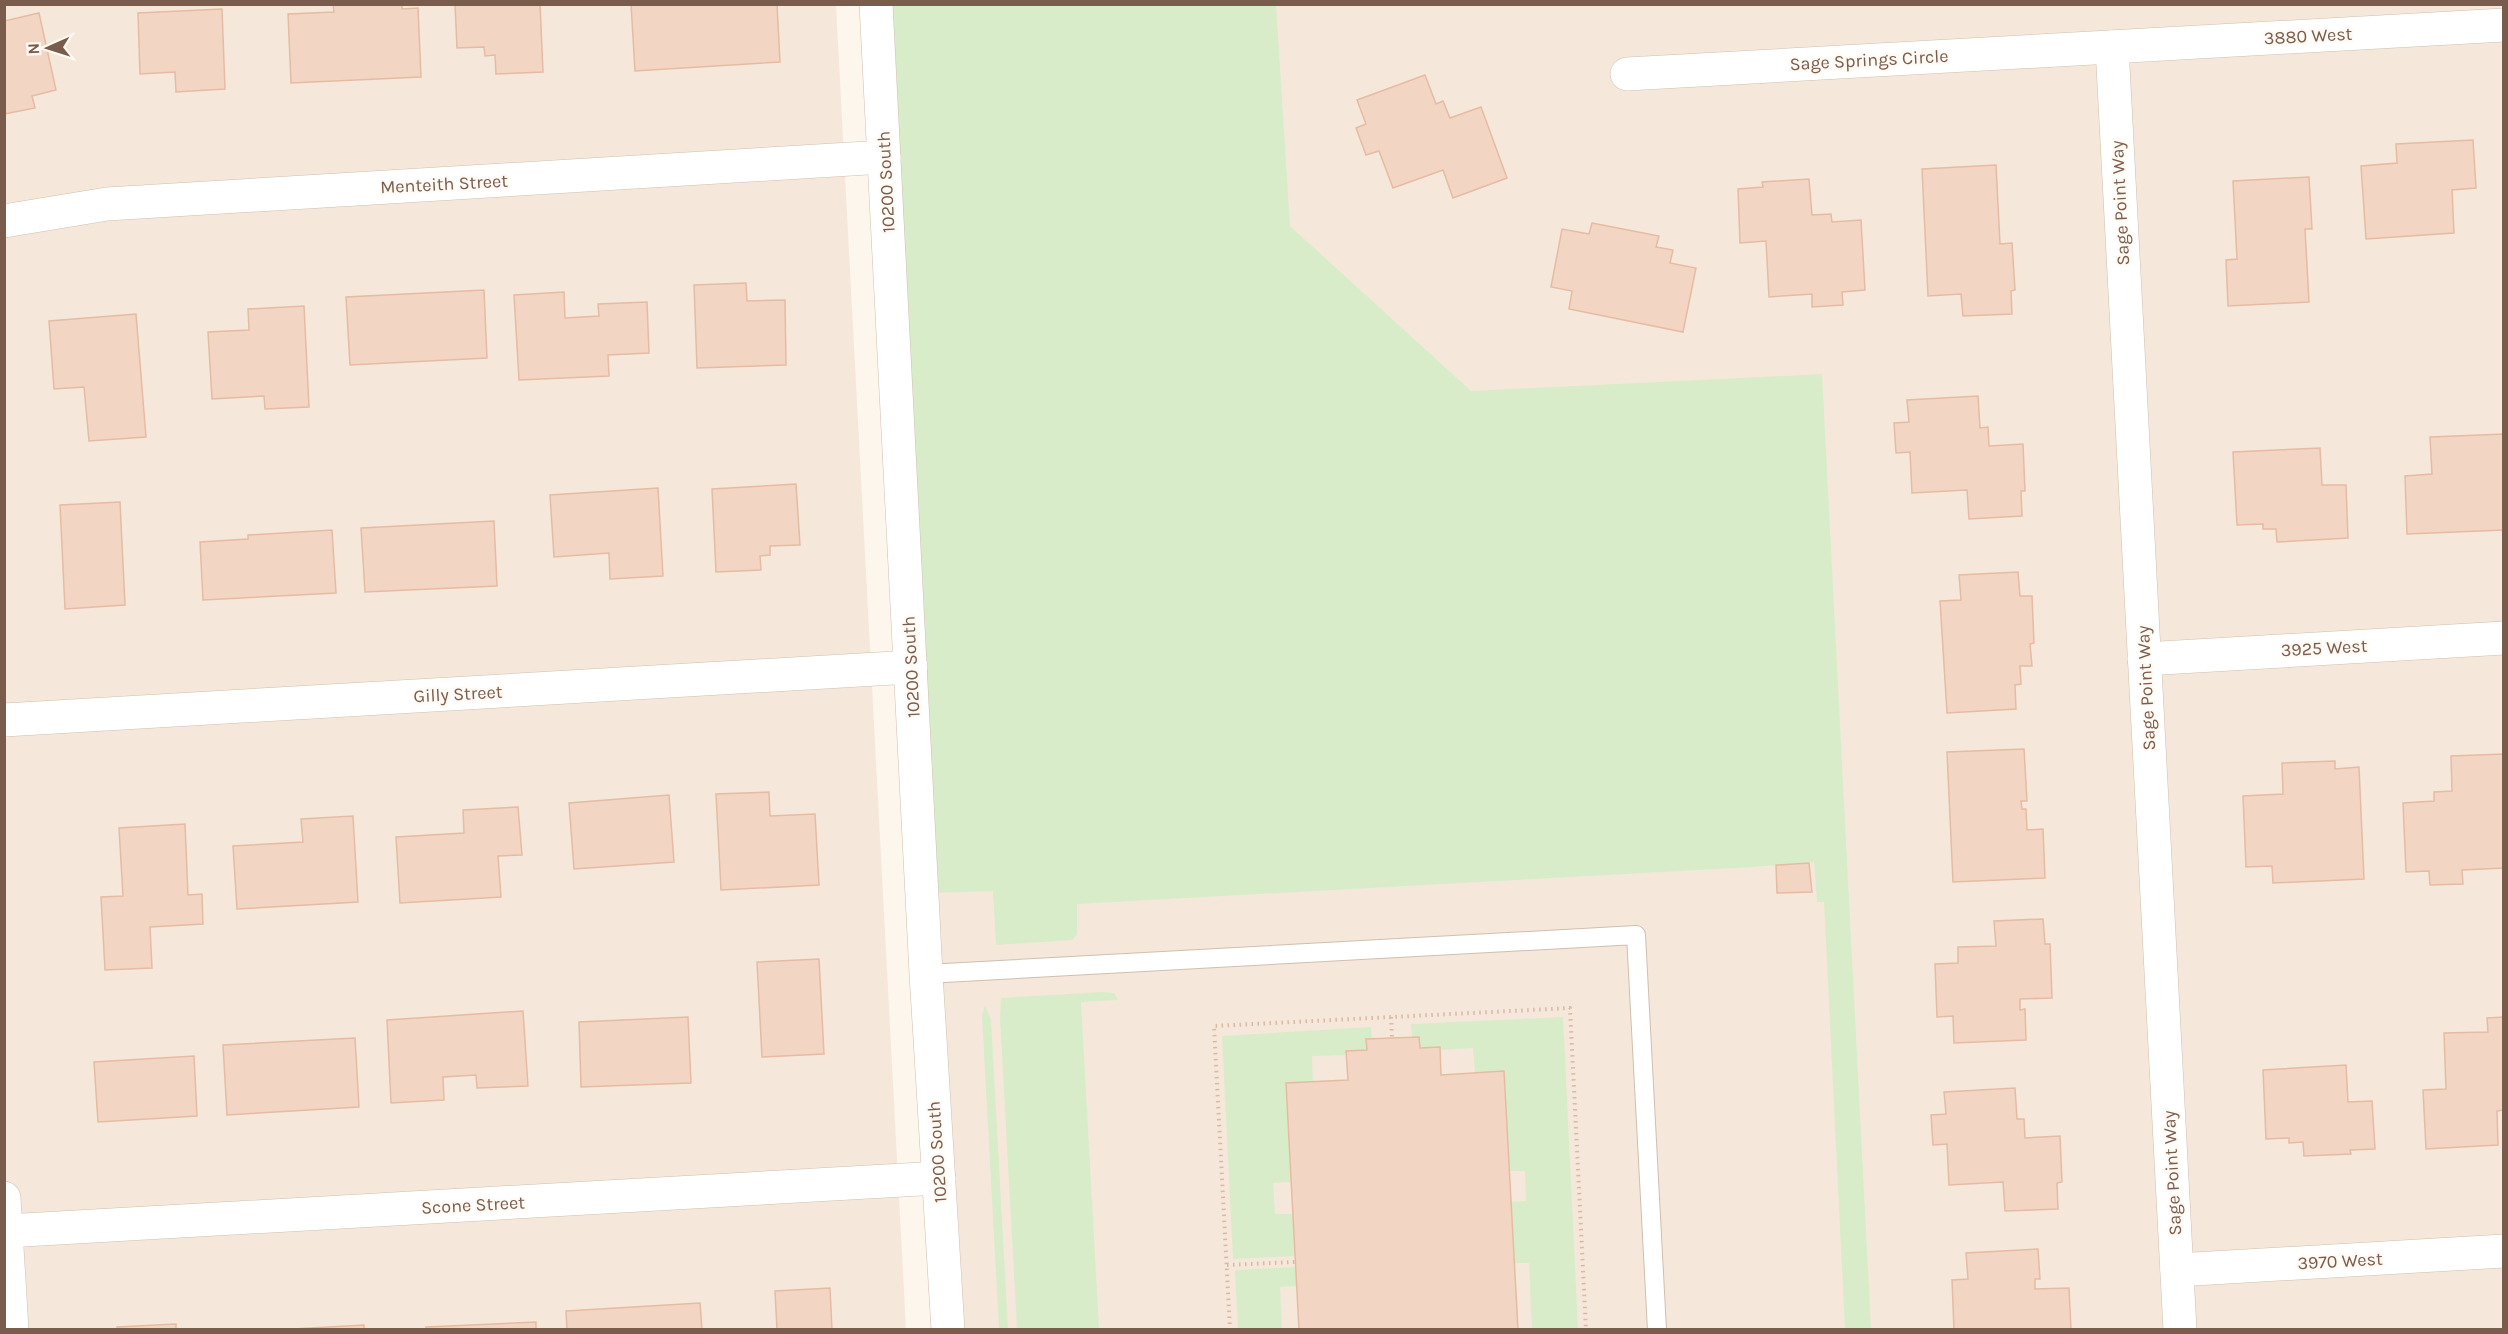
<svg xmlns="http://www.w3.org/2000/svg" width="2508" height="1334" font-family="Karla,sans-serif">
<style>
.residential{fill:#f5e8da}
.green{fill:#d8ecc9}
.building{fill:#f3d5c3;stroke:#e6bba3;stroke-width:1.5}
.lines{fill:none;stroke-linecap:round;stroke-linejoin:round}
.lane-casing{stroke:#d1beb0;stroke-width:20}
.street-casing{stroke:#d1beb0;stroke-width:34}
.path{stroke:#d9b8a5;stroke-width:4;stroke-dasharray:1.5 4.5;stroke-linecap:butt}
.lane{stroke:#fff;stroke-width:18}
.street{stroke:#fff;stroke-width:33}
.labels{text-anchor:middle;stroke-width:4.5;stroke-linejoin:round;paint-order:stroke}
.street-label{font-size:18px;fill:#7a5c4d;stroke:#fffaf3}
</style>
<rect width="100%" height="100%" fill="#fdf6ec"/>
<g class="residential">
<polygon points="5,5 836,5 906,1329 5,1330"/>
<polygon points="886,5 2503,5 2503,1329 949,1329"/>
</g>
<g class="green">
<polygon points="893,5 1276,5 1290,226 1471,391 1822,374 1871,1329 1845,1329 1824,902 1817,902 1814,862 1753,867 1077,904 1077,934 1072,940 996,945 993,891 933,893"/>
<polygon points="1102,992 1114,993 1118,1000 1081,1002 1099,1329 1017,1329 1000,1018 1001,998"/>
<polygon points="985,1005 991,1020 1008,1329 999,1329 982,1016"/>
<polygon points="1563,1017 1578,1329 1532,1329 1529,1263 1514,1263 1511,1202 1526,1201 1525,1171 1510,1171 1504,1071 1475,1073 1473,1048 1440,1050 1439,1047 1420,1048 1419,1037 1412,1037 1411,1024"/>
<polygon points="1371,1027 1372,1039 1366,1040 1367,1050 1346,1055 1312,1056 1313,1082 1286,1084 1291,1182 1273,1183 1275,1214 1293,1214 1295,1256 1233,1259 1222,1036"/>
<polygon points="1296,1267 1297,1286 1280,1287 1282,1329 1238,1329 1235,1270"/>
</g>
<g class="building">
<polygon points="333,4 402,4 402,9 418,8 421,77 291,83 288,14 334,12"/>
<polygon points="455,4 540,4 543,72 496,74 495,55 485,56 484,47 457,48"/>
<polygon points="631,4 777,4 780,62 635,71"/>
<polygon points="222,9 225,89 176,92 175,72 140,74 138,13"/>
<polygon points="39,13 56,90 32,96 35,108 4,114 4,21"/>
<polygon points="1425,75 1436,104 1443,101 1450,118 1481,107 1507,178 1453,198 1443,170 1393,188 1379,151 1366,155 1356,128 1366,124 1357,100"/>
<polygon points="2473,140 2476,188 2452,190 2454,233 2366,239 2361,166 2397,163 2396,144"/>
<polygon points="1996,165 2000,244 2012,243 2015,290 2011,291 2012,314 1963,316 1961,294 1928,296 1922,169"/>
<polygon points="2309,177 2312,229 2305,229 2309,302 2228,306 2226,260 2237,259 2233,181"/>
<polygon points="1809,179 1812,215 1831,214 1832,222 1861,220 1865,290 1842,292 1843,305 1812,307 1812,294 1769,297 1766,241 1740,243 1738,189 1763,187 1762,182"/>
<polygon points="1592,223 1659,236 1656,247 1673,250 1670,263 1696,268 1683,332 1569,309 1572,291 1551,287 1562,229 1589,234"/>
<polygon points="746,283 747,301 785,300 786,365 697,368 694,285"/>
<polygon points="484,290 487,358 350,365 346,297"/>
<polygon points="564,292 565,318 599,316 598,304 647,302 649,353 608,355 609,376 519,380 514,295"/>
<polygon points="304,306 309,407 265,409 264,396 212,399 208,332 249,330 248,309"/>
<polygon points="136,314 146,437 89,441 84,387 54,389 49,321"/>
<polygon points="1978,396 1980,428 1988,427 1989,446 2023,444 2025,491 2021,491 2022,516 1969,519 1967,490 1912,493 1910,452 1896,453 1894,423 1909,422 1907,400"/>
<polygon points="2504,434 2504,530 2407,534 2405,476 2432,474 2430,437"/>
<polygon points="2320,448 2322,485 2346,485 2348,538 2277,542 2276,529 2263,529 2263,524 2237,525 2233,452"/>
<polygon points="796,484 800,545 770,546 770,555 760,556 761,570 716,572 712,489"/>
<polygon points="658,488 663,576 610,579 609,553 554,557 550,495"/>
<polygon points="120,502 125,605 65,609 60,505"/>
<polygon points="494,521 497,586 365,592 361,528"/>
<polygon points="332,530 336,593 203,600 200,542 248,539 248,535"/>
<polygon points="2018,572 2020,596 2032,596 2034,643 2030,644 2032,666 2020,666 2021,684 2015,685 2016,709 1947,713 1940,601 1961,600 1959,575"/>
<polygon points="2024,749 2027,801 2021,801 2022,809 2026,809 2027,830 2043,829 2045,878 1953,882 1947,752"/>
<polygon points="2504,754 2504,868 2462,870 2463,884 2430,885 2429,871 2406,872 2403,803 2434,801 2434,792 2452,791 2451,756"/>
<polygon points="2335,761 2335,769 2359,767 2364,879 2273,883 2272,866 2246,867 2243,796 2283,794 2282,763"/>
<polygon points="769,792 770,816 815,814 819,885 721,890 716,794"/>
<polygon points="669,795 674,862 574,869 569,803"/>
<polygon points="518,807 522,855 498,856 501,897 400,903 396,837 464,833 463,810"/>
<polygon points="353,816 358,902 237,909 233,846 303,842 301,819"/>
<polygon points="185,824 188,895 202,894 203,924 150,927 152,968 105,970 101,897 123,896 119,828"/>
<polygon points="1809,863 1812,892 1777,893 1776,865"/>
<polygon points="2043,919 2045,944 2050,944 2052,998 2020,999 2020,1010 2025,1009 2026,1040 1954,1043 1953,1016 1937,1017 1935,964 1958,963 1958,947 1996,946 1994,921"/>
<polygon points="819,959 824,1054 762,1057 757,962"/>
<polygon points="523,1011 528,1086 477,1088 476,1075 443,1077 444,1100 391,1103 387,1020"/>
<polygon points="688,1017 691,1083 581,1087 579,1022"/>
<polygon points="2504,1017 2504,1110 2497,1111 2498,1145 2426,1149 2423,1090 2446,1089 2444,1033 2488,1032 2487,1018"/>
<polygon points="1419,1037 1420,1048 1440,1047 1441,1075 1504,1071 1518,1330 1299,1330 1286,1083 1348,1080 1346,1051 1367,1050 1366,1039"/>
<polygon points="355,1038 359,1107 227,1115 223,1045"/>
<polygon points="194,1056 197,1116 98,1122 94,1062"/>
<polygon points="2346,1065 2348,1102 2372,1101 2375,1149 2350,1150 2351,1154 2304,1156 2303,1142 2289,1143 2289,1138 2266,1139 2263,1070"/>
<polygon points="2015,1088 2017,1119 2024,1119 2025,1138 2060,1136 2062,1182 2057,1183 2058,1209 2005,1211 2003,1182 1949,1185 1947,1144 1933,1145 1931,1115 1946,1114 1944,1092"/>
<polygon points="2038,1249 2040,1279 2035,1279 2035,1289 2069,1288 2071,1330 1954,1330 1952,1280 1968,1279 1966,1253"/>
<polygon points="830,1288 832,1330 777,1330 775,1291"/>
<polygon points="700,1303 702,1330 567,1330 566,1311"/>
<polygon points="536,1322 536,1330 426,1330 426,1327"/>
<polygon points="176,1324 176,1330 117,1330 117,1327"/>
<polygon points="364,1325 364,1330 274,1330"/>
</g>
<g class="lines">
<g class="lane-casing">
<polyline id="lane" points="926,974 1636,935 1657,1330"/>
</g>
<g class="street-casing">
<g id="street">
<polyline points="876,4 926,974 948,1330"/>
<polyline points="2112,47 2180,1330"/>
<polyline points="1627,74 2504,25"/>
<polyline points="4,221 107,204 884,157"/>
<polyline points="2144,659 2504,638"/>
<polyline points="4,720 911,667"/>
<polyline points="4,1198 12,1330"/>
<polyline points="6,1231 939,1178"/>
<polyline points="2177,1270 2504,1251"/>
</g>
</g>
<g class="path">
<polyline points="1391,1017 1392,1038"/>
<polyline points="1227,1265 1295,1262"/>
<polyline points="1230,1330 1214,1026 1570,1008 1586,1330"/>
</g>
<use href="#lane" class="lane"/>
<use href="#street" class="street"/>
</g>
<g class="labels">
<g class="street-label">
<text transform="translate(2308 36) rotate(-3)" y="6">3880 West</text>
<text transform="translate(1869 60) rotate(-3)" y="6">Sage Springs Circle</text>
<text transform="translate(886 182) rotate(-93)" y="6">10200 South</text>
<text transform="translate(444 184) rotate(-3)" y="6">Menteith Street</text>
<text transform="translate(2120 203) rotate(-93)" y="6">Sage Point Way</text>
<text transform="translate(2324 648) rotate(-3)" y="6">3925 West</text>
<text transform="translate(911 667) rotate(-93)" y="6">10200 South</text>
<text transform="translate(2146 688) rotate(-93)" y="6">Sage Point Way</text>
<text transform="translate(458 694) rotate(-3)" y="6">Gilly Street</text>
<text transform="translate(937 1152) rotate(-94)" y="6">10200 South</text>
<text transform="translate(2172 1173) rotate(-93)" y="6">Sage Point Way</text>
<text transform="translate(473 1205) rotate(-3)" y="6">Scone Street</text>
<text transform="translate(2340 1261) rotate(-3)" y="6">3970 West</text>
</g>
</g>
<rect width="2508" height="1334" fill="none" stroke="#7a5c4d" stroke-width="12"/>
<g transform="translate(48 48) rotate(267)" stroke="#fffaf3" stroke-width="4.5" paint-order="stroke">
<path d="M0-4.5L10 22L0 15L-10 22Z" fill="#7a5c4d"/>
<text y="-9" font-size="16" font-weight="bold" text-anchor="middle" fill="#7a5c4d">N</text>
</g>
</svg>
